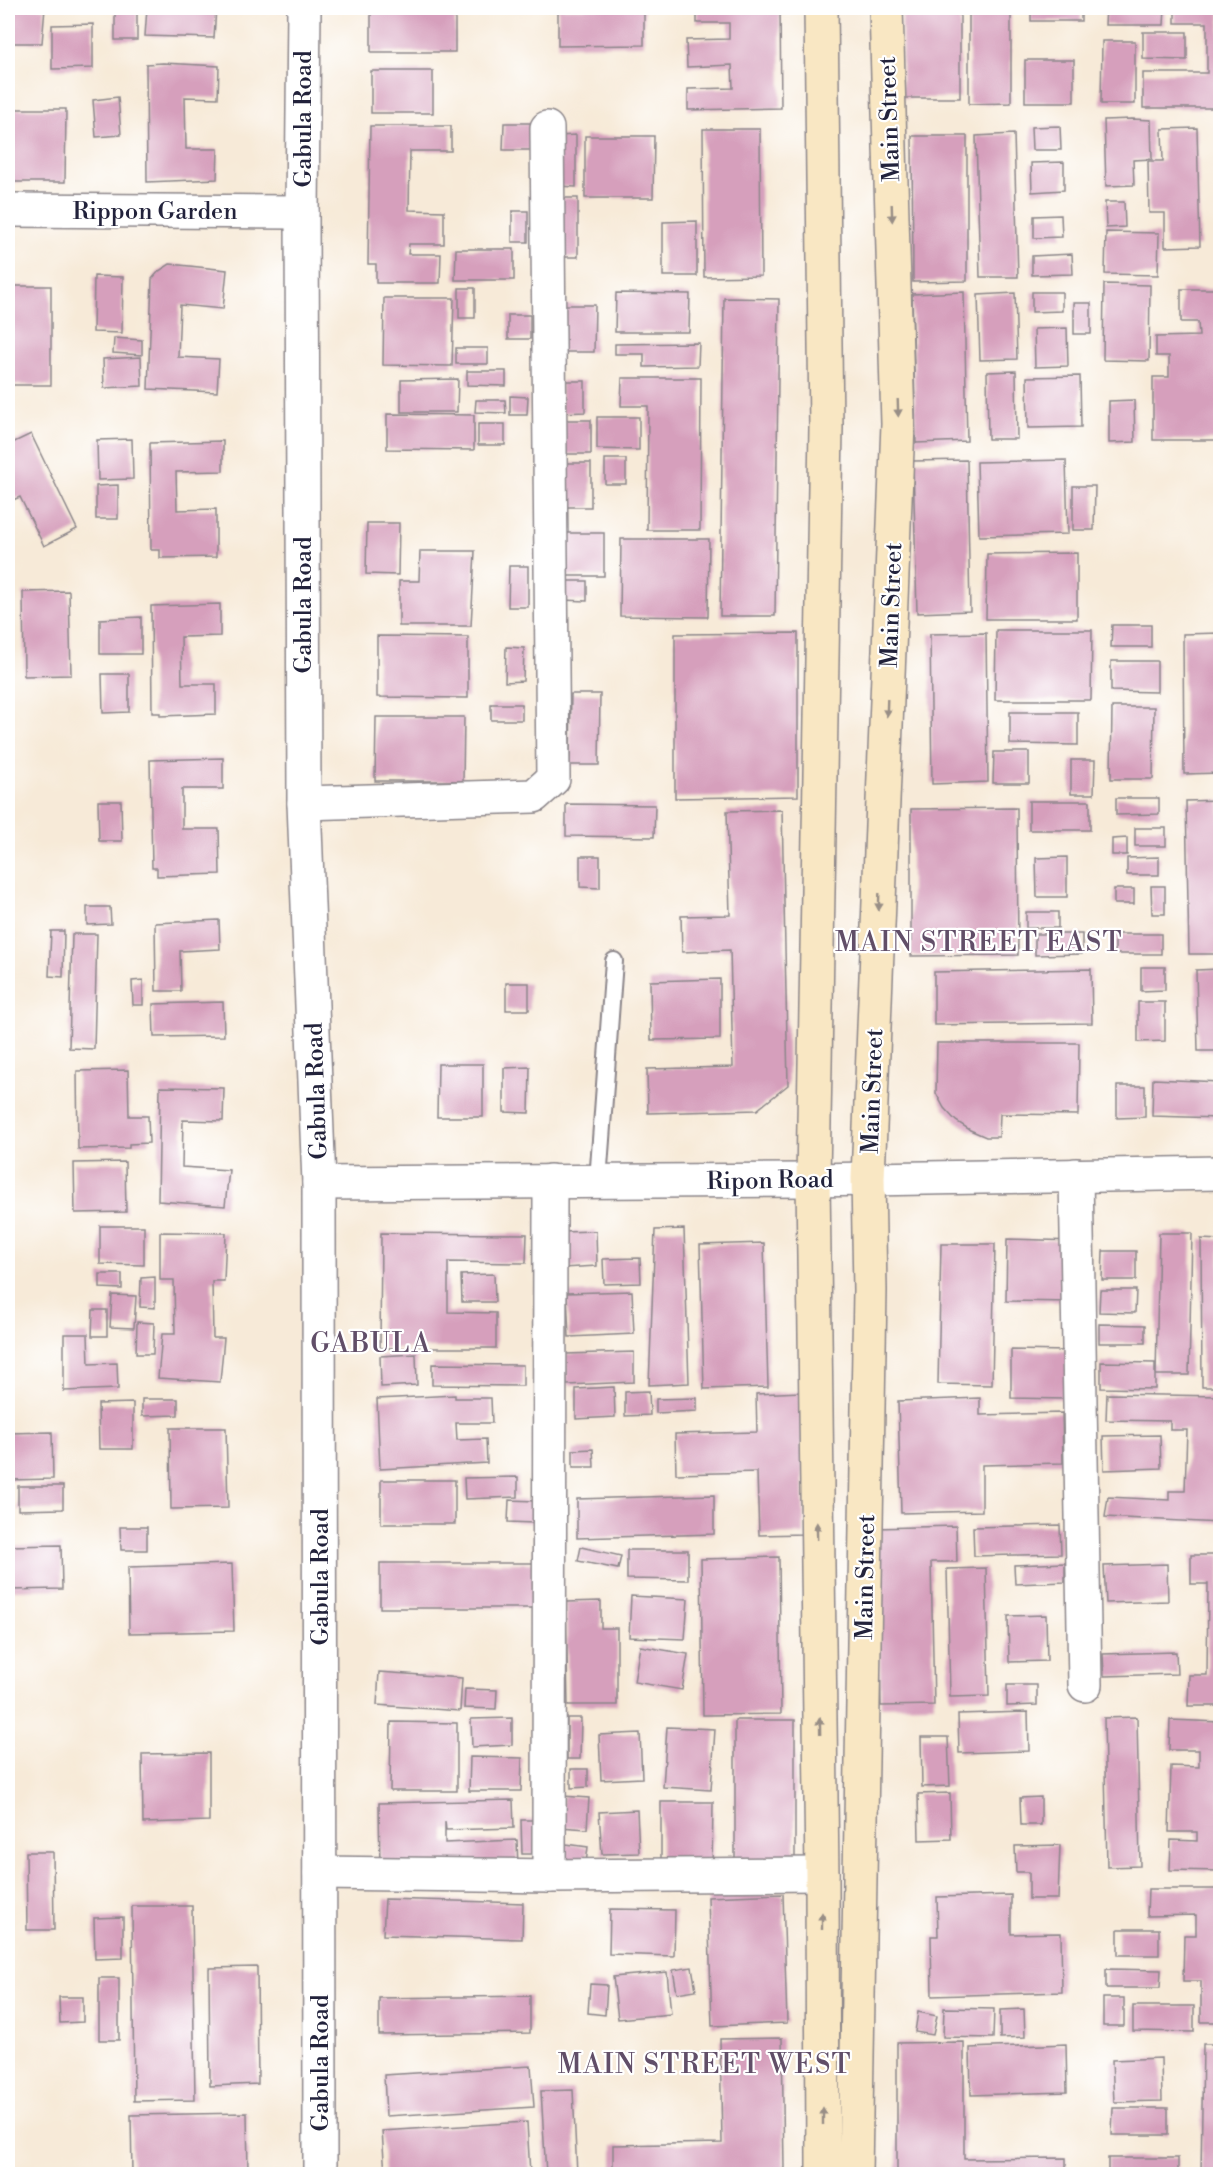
<svg xmlns="http://www.w3.org/2000/svg" width="1228" height="2182" font-family="'Libre Bodoni',serif">
<style>
.building{fill:#d69fbc}
.lines{fill:none;stroke-linecap:round;stroke-linejoin:round}
.lane-casing{stroke:#8c868a;stroke-width:20}
.street-casing{stroke:#8c868a;stroke-width:36}
.secondary-casing{stroke:#8c868a;stroke-width:36}
.lane{stroke:#fff;stroke-width:16}
.street{stroke:#fff;stroke-width:33}
.secondary{stroke:#f9e7c3;stroke-width:33}
.oneway{fill:#988e86}
.labels{text-anchor:middle;stroke-width:4.5;stroke-linejoin:round;paint-order:stroke}
.street-label{font-size:24px;fill:#22223b;stroke:#fff}
.quarter-label{font-size:27px;letter-spacing:1.5px;fill:#614e68;stroke:#fff}
</style>
<rect width="100%" height="100%" fill="#fff"/>
<filter id="ink" filterUnits="userSpaceOnUse"><feTurbulence type="fractalNoise" baseFrequency=".0167" numOctaves="2"/><feDisplacementMap in="SourceGraphic" scale="12" xChannelSelector="R" yChannelSelector="G"/><feConvolveMatrix kernelMatrix="1 2 1 2 8 2 1 2 1" color-interpolation-filters="sRGB"/></filter>
<filter id="wash" filterUnits="userSpaceOnUse"><feTurbulence type="fractalNoise" baseFrequency=".008" numOctaves="4" result="noise"/><feDisplacementMap in="SourceGraphic" scale="24" xChannelSelector="R" yChannelSelector="G"/><feGaussianBlur stdDeviation="1.35" result="paint"/><feColorMatrix in="noise" values="0 0 0 0 0 0 0 0 0 0 0 0 0 0 0 0 0 1.4 0 .05"/><feComposite in="paint" operator="in"/></filter>
<g filter="url(#wash)">
<rect width="100%" height="100%" fill="#f7ead8"/>
<g id="blocks">
<g class="building">
<polygon points="8,8 45,8 42,43 8,43"/>
<polygon points="147,8 216,8 214,38 145,36"/>
<rect x="371" y="8" width="84" height="44"/>
<polygon points="558,8 644,8 644,45 558,46"/>
<polygon points="697,8 780,8 781,108 688,110 688,89 733,88 732,65 687,67 686,40 729,39 729,23 697,23"/>
<rect x="902" y="8" width="58" height="90"/>
<polygon points="969,8 1011,8 1011,103 969,104"/>
<rect x="1031" y="8" width="50" height="13"/>
<polygon points="1106,8 1165,8 1164,25 1105,25"/>
<polygon points="1175,8 1220,8 1220,108 1143,108 1143,73 1207,73 1207,23 1175,23"/>
<rect x="115" y="11" width="22" height="29"/>
<polygon points="93,24 93,68 52,69 52,25"/>
<polygon points="1143,32 1187,32 1187,60 1143,59"/>
<polygon points="1102,41 1135,41 1135,104 1101,104"/>
<rect x="1025" y="60" width="49" height="42"/>
<polygon points="163,63 219,66 218,98 185,97 186,149 218,149 217,179 147,182 146,64"/>
<rect x="371" y="71" width="62" height="42"/>
<polygon points="118,97 121,135 96,137 93,100"/>
<polygon points="8,109 66,109 65,182 8,182"/>
<polygon points="1132,119 1151,120 1152,159 1133,160 1134,185 1106,186 1104,120"/>
<polygon points="504,123 545,123 545,150 503,150"/>
<polygon points="370,126 451,126 451,151 410,151 409,210 444,211 444,244 409,244 408,254 441,254 440,283 376,283 376,264 368,264"/>
<polygon points="1060,126 1061,150 1032,150 1031,127"/>
<polygon points="1197,128 1200,246 1165,247 1165,213 1149,213 1148,161 1163,161 1162,129"/>
<polygon points="703,129 760,129 761,276 704,277"/>
<polygon points="1014,134 1018,277 980,277 976,136"/>
<polygon points="576,135 576,187 557,186 558,136"/>
<polygon points="585,136 654,136 653,198 585,198"/>
<polygon points="912,136 967,136 967,281 913,282"/>
<polygon points="1064,162 1064,190 1032,192 1031,163"/>
<rect x="556" y="198" width="22" height="59"/>
<polygon points="1105,202 1124,202 1125,227 1106,228"/>
<rect x="512" y="211" width="16" height="31"/>
<polygon points="1061,215 1062,237 1034,238 1034,216"/>
<polygon points="697,221 697,276 663,276 663,222"/>
<polygon points="1106,232 1159,233 1158,275 1105,274"/>
<polygon points="456,249 514,249 514,280 455,280"/>
<polygon points="1072,254 1073,274 1032,275 1032,256"/>
<polygon points="170,264 227,270 223,309 180,305 178,357 219,359 217,392 148,389 152,279 159,271"/>
<polygon points="94,276 123,277 122,333 93,332"/>
<polygon points="1104,284 1150,285 1149,361 1103,360"/>
<rect x="9" y="286" width="42" height="99"/>
<rect x="459" y="288" width="16" height="30"/>
<polygon points="1181,289 1220,289 1220,440 1153,440 1153,377 1169,377 1169,356 1156,356 1156,337 1199,336 1198,322 1181,322"/>
<polygon points="964,292 967,441 916,443 912,294"/>
<polygon points="1032,292 1062,292 1062,311 1032,312"/>
<polygon points="616,293 690,294 689,332 615,332"/>
<polygon points="1015,293 1017,359 980,360 978,295"/>
<polygon points="384,298 454,298 452,366 383,365"/>
<polygon points="724,298 779,299 775,616 720,616"/>
<rect x="1074" y="303" width="17" height="31"/>
<polygon points="559,305 595,305 594,352 558,352"/>
<rect x="508" y="315" width="22" height="24"/>
<polygon points="1067,328 1068,366 1035,367 1034,329"/>
<polygon points="114,338 142,340 142,355 113,353"/>
<polygon points="699,343 698,366 644,367 644,354 615,354 615,344"/>
<rect x="456" y="348" width="32" height="16"/>
<polygon points="141,357 142,386 104,388 103,359"/>
<polygon points="467,371 506,371 506,386 467,385"/>
<polygon points="1016,371 1017,439 988,439 987,372"/>
<polygon points="1080,376 1081,427 1028,428 1027,377"/>
<polygon points="622,378 701,378 700,530 647,530 648,406 621,406"/>
<polygon points="458,379 457,412 401,412 401,380"/>
<polygon points="561,381 585,381 585,412 561,413"/>
<polygon points="510,396 528,397 527,415 510,415"/>
<polygon points="476,400 505,400 506,413 475,412"/>
<polygon points="1134,400 1135,442 1109,443 1109,401"/>
<polygon points="387,414 474,415 474,450 387,449"/>
<polygon points="597,417 639,417 639,450 597,449"/>
<polygon points="563,420 591,420 591,454 562,454"/>
<rect x="478" y="424" width="27" height="21"/>
<polygon points="31,434 77,529 44,546 20,497 8,502 8,445"/>
<polygon points="132,439 133,479 98,480 97,440"/>
<polygon points="223,441 223,471 176,472 177,510 216,509 216,557 160,558 160,550 151,550 150,443"/>
<rect x="605" y="459" width="21" height="25"/>
<polygon points="967,460 970,611 917,613 913,461"/>
<polygon points="1066,460 1068,534 979,536 977,462"/>
<polygon points="559,463 591,463 591,507 558,507"/>
<polygon points="118,485 118,519 96,519 96,486"/>
<polygon points="1073,486 1095,486 1094,530 1073,530"/>
<polygon points="367,523 399,523 398,575 366,574"/>
<polygon points="562,533 604,533 604,576 561,576"/>
<polygon points="621,539 709,539 708,617 620,616"/>
<polygon points="420,551 475,551 471,626 399,626 399,581 419,581"/>
<polygon points="1077,553 1077,619 986,619 987,554"/>
<polygon points="509,566 528,566 528,607 508,607"/>
<polygon points="562,581 587,581 587,601 562,600"/>
<polygon points="69,591 71,675 24,676 23,592"/>
<polygon points="220,604 220,636 181,637 182,684 216,684 216,714 160,716 160,713 152,713 151,606"/>
<polygon points="141,617 141,654 100,654 100,619"/>
<polygon points="1112,625 1151,625 1151,647 1111,647"/>
<polygon points="996,630 1092,630 1091,700 995,700"/>
<polygon points="798,633 798,796 675,798 675,634"/>
<polygon points="986,633 988,782 932,784 930,634"/>
<polygon points="1220,633 1220,773 1184,774 1183,634"/>
<polygon points="377,636 468,637 468,698 377,697"/>
<polygon points="506,647 524,648 523,681 505,682"/>
<polygon points="1111,661 1157,661 1157,692 1111,691"/>
<polygon points="102,674 129,674 129,712 103,713"/>
<polygon points="571,694 600,694 599,765 570,765"/>
<rect x="491" y="704" width="31" height="16"/>
<polygon points="1112,707 1154,707 1153,779 1111,779"/>
<polygon points="1010,712 1078,712 1078,745 1010,744"/>
<polygon points="376,717 464,717 463,781 375,781"/>
<polygon points="994,752 1029,752 1029,783 993,783"/>
<polygon points="223,758 223,789 182,789 182,829 219,829 220,874 157,876 157,868 152,868 150,760"/>
<polygon points="1071,760 1095,760 1094,794 1071,794"/>
<polygon points="1116,798 1159,798 1159,814 1116,815"/>
<polygon points="1220,800 1220,954 1189,954 1186,801"/>
<polygon points="98,801 121,801 122,841 99,841"/>
<rect x="1029" y="801" width="61" height="29"/>
<polygon points="566,804 655,805 654,837 566,836"/>
<polygon points="1017,808 1018,955 911,956 911,809"/>
<polygon points="782,810 788,1085 757,1110 648,1113 647,1069 733,1067 730,950 682,952 681,916 730,915 727,811"/>
<rect x="1135" y="828" width="31" height="18"/>
<polygon points="1127,838 1127,855 1112,855 1112,839"/>
<polygon points="580,856 600,856 600,888 580,887"/>
<polygon points="1067,857 1067,897 1037,897 1036,858"/>
<polygon points="1159,857 1159,875 1127,875 1127,858"/>
<polygon points="1151,886 1165,886 1165,914 1152,914"/>
<rect x="1114" y="889" width="20" height="15"/>
<polygon points="87,907 110,907 111,924 87,925"/>
<rect x="1026" y="912" width="32" height="16"/>
<polygon points="219,920 220,949 180,951 181,991 156,991 155,923"/>
<polygon points="51,931 64,931 63,977 49,976"/>
<polygon points="72,934 97,934 94,1049 69,1048"/>
<polygon points="1035,934 1082,934 1082,954 1035,955"/>
<rect x="1115" y="934" width="46" height="20"/>
<polygon points="1141,967 1165,967 1165,990 1141,991"/>
<polygon points="1091,969 1092,1023 934,1025 934,972"/>
<polygon points="1220,969 1220,1051 1198,1051 1196,970"/>
<polygon points="720,979 720,1039 651,1040 650,981"/>
<polygon points="143,980 143,1005 133,1005 132,981"/>
<rect x="506" y="983" width="23" height="27"/>
<polygon points="223,1002 224,1036 154,1037 153,1004"/>
<polygon points="1138,1002 1165,1002 1165,1041 1138,1042"/>
<polygon points="937,1043 1079,1043 1078,1115 1000,1114 999,1137 986,1137 970,1130 956,1121 944,1108 936,1093"/>
<polygon points="438,1064 483,1064 483,1117 437,1117"/>
<polygon points="530,1067 529,1113 504,1112 504,1068"/>
<polygon points="128,1070 129,1116 148,1116 149,1143 129,1144 129,1148 78,1149 77,1071"/>
<polygon points="1153,1079 1220,1082 1220,1118 1152,1116"/>
<polygon points="1117,1086 1145,1086 1145,1117 1117,1118"/>
<polygon points="160,1087 224,1088 223,1121 183,1120 182,1167 229,1170 225,1206 158,1201"/>
<polygon points="125,1162 126,1212 75,1213 74,1163"/>
<polygon points="100,1226 144,1226 144,1265 100,1264"/>
<polygon points="684,1229 689,1383 649,1385 655,1230"/>
<polygon points="596,1231 597,1266 563,1268 562,1232"/>
<polygon points="160,1232 226,1233 224,1281 212,1281 213,1338 224,1338 220,1382 158,1378 162,1334 175,1334 174,1280 160,1280"/>
<polygon points="381,1233 527,1234 526,1263 448,1262 448,1312 496,1313 496,1348 380,1348"/>
<polygon points="1159,1233 1192,1233 1189,1375 1156,1375"/>
<polygon points="1007,1239 1075,1241 1073,1302 1006,1301"/>
<polygon points="1201,1239 1220,1240 1220,1387 1202,1387"/>
<polygon points="764,1243 768,1387 704,1389 700,1245"/>
<polygon points="941,1244 995,1244 992,1385 938,1384"/>
<polygon points="1103,1251 1136,1251 1136,1280 1102,1280"/>
<polygon points="640,1258 641,1283 604,1284 603,1259"/>
<polygon points="100,1274 122,1274 122,1289 100,1288"/>
<polygon points="494,1274 495,1302 462,1302 461,1275"/>
<polygon points="155,1277 155,1308 140,1307 141,1278"/>
<polygon points="1100,1290 1136,1290 1135,1313 1099,1312"/>
<polygon points="632,1291 634,1334 569,1337 567,1293"/>
<polygon points="112,1295 136,1296 134,1328 110,1327"/>
<polygon points="93,1310 107,1310 107,1336 92,1336"/>
<polygon points="137,1322 154,1323 153,1354 136,1354"/>
<polygon points="1099,1324 1145,1325 1145,1343 1099,1343"/>
<polygon points="64,1334 88,1334 89,1364 117,1363 118,1389 64,1391"/>
<polygon points="1011,1350 1068,1351 1066,1399 1011,1398"/>
<polygon points="634,1352 634,1382 567,1385 566,1354"/>
<polygon points="416,1354 417,1385 381,1387 380,1356"/>
<polygon points="1101,1362 1155,1363 1155,1389 1101,1388"/>
<polygon points="432,1364 523,1365 523,1386 432,1385"/>
<polygon points="614,1387 615,1417 576,1419 576,1389"/>
<polygon points="649,1391 650,1415 625,1416 625,1392"/>
<polygon points="801,1392 804,1534 759,1535 757,1472 676,1474 675,1434 757,1432 756,1394"/>
<polygon points="1107,1394 1220,1396 1220,1523 1105,1517 1108,1497 1169,1500 1169,1491 1185,1491 1187,1430 1170,1430 1170,1421 1106,1420"/>
<polygon points="455,1395 455,1398 491,1398 492,1423 456,1423 457,1440 486,1439 487,1463 380,1469 377,1399"/>
<polygon points="697,1398 697,1411 656,1413 656,1399"/>
<polygon points="980,1398 980,1415 1062,1413 1063,1463 982,1465 982,1511 901,1513 898,1401"/>
<polygon points="142,1399 178,1399 178,1415 142,1416"/>
<polygon points="133,1403 133,1449 99,1449 98,1404"/>
<polygon points="170,1428 226,1428 228,1508 171,1509"/>
<polygon points="52,1432 53,1479 8,1480 8,1433"/>
<polygon points="1160,1435 1161,1468 1104,1470 1103,1436"/>
<polygon points="593,1449 594,1467 573,1467 573,1450"/>
<polygon points="518,1477 518,1497 465,1499 464,1478"/>
<rect x="381" y="1480" width="74" height="44"/>
<polygon points="18,1486 63,1486 63,1509 18,1510"/>
<polygon points="714,1495 714,1534 577,1538 577,1499"/>
<polygon points="509,1500 535,1501 534,1523 508,1522"/>
<polygon points="1060,1525 1061,1554 974,1556 973,1527"/>
<polygon points="956,1526 957,1562 931,1562 934,1705 881,1706 877,1528"/>
<polygon points="120,1527 147,1527 147,1550 121,1550"/>
<polygon points="61,1545 62,1589 8,1590 8,1546"/>
<polygon points="581,1547 621,1556 618,1569 578,1561"/>
<polygon points="627,1550 688,1550 688,1580 627,1579"/>
<polygon points="1191,1555 1220,1555 1220,1706 1188,1706 1189,1675 1207,1675 1208,1584 1191,1584"/>
<polygon points="779,1557 781,1714 703,1715 701,1559"/>
<rect x="380" y="1563" width="163" height="45"/>
<polygon points="1065,1563 1065,1582 1015,1584 1014,1565"/>
<polygon points="232,1564 234,1631 129,1633 128,1567"/>
<polygon points="1167,1564 1168,1601 1106,1603 1104,1566"/>
<polygon points="986,1568 989,1696 950,1697 947,1569"/>
<polygon points="631,1596 688,1599 685,1639 629,1637"/>
<polygon points="601,1601 601,1628 617,1628 617,1705 568,1705 566,1602"/>
<polygon points="1046,1615 1047,1661 1009,1662 1008,1616"/>
<polygon points="640,1646 688,1654 682,1690 634,1682"/>
<polygon points="1176,1652 1177,1674 1104,1676 1103,1654"/>
<polygon points="379,1672 462,1678 460,1711 377,1705"/>
<polygon points="1007,1685 1037,1685 1037,1705 1007,1706"/>
<polygon points="465,1689 497,1690 496,1709 464,1708"/>
<polygon points="1028,1712 1029,1751 959,1753 958,1714"/>
<polygon points="1137,1717 1140,1866 1107,1867 1104,1718"/>
<polygon points="512,1718 512,1745 472,1747 471,1719"/>
<polygon points="567,1718 581,1718 580,1759 567,1759"/>
<rect x="735" y="1720" width="60" height="140"/>
<polygon points="1170,1720 1220,1722 1220,1871 1170,1870 1171,1840 1197,1841 1197,1832 1169,1832 1171,1766 1199,1767 1199,1750 1169,1750"/>
<polygon points="391,1722 457,1723 457,1791 390,1791"/>
<polygon points="667,1727 715,1729 711,1790 663,1787"/>
<polygon points="640,1733 642,1778 601,1780 599,1735"/>
<polygon points="921,1737 948,1737 950,1786 922,1787"/>
<polygon points="209,1753 209,1821 143,1823 142,1754"/>
<polygon points="470,1757 522,1758 521,1791 469,1791"/>
<polygon points="571,1769 588,1769 588,1787 571,1788"/>
<polygon points="950,1793 951,1839 919,1840 918,1794"/>
<polygon points="563,1796 589,1798 587,1829 560,1827"/>
<polygon points="1041,1797 1041,1825 1021,1825 1020,1798"/>
<polygon points="513,1800 514,1828 446,1830 445,1821 445,1843 517,1840 518,1868 380,1871 379,1803"/>
<polygon points="661,1802 713,1802 712,1870 661,1869"/>
<polygon points="637,1810 639,1853 602,1854 599,1812"/>
<polygon points="521,1820 536,1820 536,1854 522,1854"/>
<polygon points="566,1844 588,1847 585,1871 563,1869"/>
<polygon points="1060,1845 1058,1899 1029,1899 1029,1872 1016,1872 1015,1846"/>
<polygon points="26,1852 53,1852 54,1930 27,1930"/>
<polygon points="1148,1889 1220,1889 1220,2022 1201,2022 1201,1981 1183,1981 1184,1935 1196,1935 1196,1915 1147,1916"/>
<polygon points="783,1894 787,2023 712,2026 708,1897"/>
<polygon points="1011,1895 1011,1934 1061,1933 1062,1992 932,1996 931,1936 938,1936 937,1897"/>
<polygon points="385,1899 523,1903 522,1939 383,1935"/>
<polygon points="132,1906 192,1906 195,2100 134,2101"/>
<polygon points="610,1909 675,1910 674,1956 609,1954"/>
<polygon points="123,1917 123,1958 95,1959 94,1918"/>
<rect x="1118" y="1929" width="41" height="26"/>
<polygon points="257,1967 258,2084 210,2086 209,1968"/>
<polygon points="692,1967 696,1990 677,1993 673,1970"/>
<polygon points="1106,1969 1161,1970 1160,1988 1106,1988"/>
<polygon points="667,1972 671,2014 618,2019 613,1977"/>
<rect x="99" y="1978" width="20" height="62"/>
<polygon points="590,1984 607,1985 605,2015 588,2013"/>
<polygon points="530,1996 530,2033 379,2035 379,1998"/>
<polygon points="59,1997 83,1997 83,2022 60,2023"/>
<rect x="1103" y="1998" width="21" height="28"/>
<polygon points="1133,2006 1194,2006 1194,2032 1133,2031"/>
<polygon points="944,2008 994,2009 993,2038 943,2037"/>
<polygon points="1024,2009 1025,2037 1000,2038 1000,2010"/>
<polygon points="918,2012 937,2016 933,2035 915,2032"/>
<polygon points="782,2038 784,2168 779,2174 613,2174 613,2145 722,2143 720,2039"/>
<polygon points="964,2042 964,2159 1066,2158 1066,2174 897,2174 897,2043"/>
<polygon points="1066,2044 1067,2092 971,2095 970,2048"/>
<polygon points="1203,2044 1220,2044 1220,2174 1201,2174"/>
<polygon points="1161,2058 1162,2101 1114,2102 1112,2060"/>
<polygon points="531,2066 534,2107 386,2116 384,2075"/>
<polygon points="573,2090 577,2174 546,2174 541,2091"/>
<polygon points="1113,2108 1168,2108 1168,2135 1112,2135"/>
<polygon points="247,2113 248,2174 132,2174 131,2115"/>
<polygon points="527,2122 530,2174 385,2174 382,2131"/>
<rect x="1108" y="2158" width="70" height="16"/>
</g>
</g>
</g>
<g filter="url(#ink)">
<use href="#blocks" fill-opacity="0" stroke="#8c868a" stroke-width="1.5"/>
<g class="lines">
<g class="lane-casing">
<polyline id="lane" points="598,1181 614,961"/>
</g>
<g class="street-casing">
<g id="street">
<polyline points="304,8 302,212 304,803 319,1183 320,2174"/>
<polyline points="8,210 302,212"/>
<polyline points="304,803 534,796 553,779 547,128"/>
<polyline points="1076,1175 1085,1685"/>
<polyline points="319,1183 813,1180 1220,1173"/>
<polyline points="320,1873 549,1876 822,1874"/>
<polyline points="549,1876 550,1181"/>
</g>
</g>
<g class="secondary-casing">
<g id="secondary">
<polyline points="821,8 826,428 813,1180 822,1874 823,2174"/>
<polyline points="855,2174 870,1290 868,1178 898,424 886,8"/>
</g>
</g>
<use href="#lane" class="lane"/>
<use href="#street" class="street"/>
<use href="#secondary" class="secondary"/>
</g>
<defs><path id="oneway-solid" d="M-6-.8H1V-3.2L6.5 0L1 3.2V.8H-6Z" transform="scale(1.5)"/></defs>
<g class="oneway">
<use href="#oneway-solid" transform="translate(892 213) rotate(88)"/>
<use href="#oneway-solid" transform="translate(898 408) rotate(88)"/>
<use href="#oneway-solid" transform="translate(887 708) rotate(92)"/>
<use href="#oneway-solid" transform="translate(879 902) rotate(92)"/>
<use href="#oneway-solid" transform="translate(817 1531) rotate(-91)"/>
<use href="#oneway-solid" transform="translate(820 1726) rotate(-91)"/>
<use href="#oneway-solid" transform="translate(822 1921) rotate(-90)"/>
<use href="#oneway-solid" transform="translate(823 2116) rotate(-90)"/>
</g>
</g>
<g class="labels">
<g class="street-label">
<text transform="translate(303 119) rotate(-90)" y="8">Gabula Road</text>
<text transform="translate(889 119) rotate(-92)" y="8">Main Street</text>
<text x="155" y="219">Rippon Garden</text>
<text transform="translate(303 605) rotate(-90)" y="8">Gabula Road</text>
<text transform="translate(891 605) rotate(-88)" y="8">Main Street</text>
<text transform="translate(316 1091) rotate(-92)" y="8">Gabula Road</text>
<text transform="translate(872 1091) rotate(-88)" y="8">Main Street</text>
<text transform="translate(770 1180) rotate(-1)" y="8">Ripon Road</text>
<text transform="translate(320 1577) rotate(-90)" y="8">Gabula Road</text>
<text transform="translate(865 1577) rotate(-89)" y="8">Main Street</text>
<text transform="translate(320 2063) rotate(-90)" y="8">Gabula Road</text>
</g>
<g class="quarter-label">
<text x="979" y="951">MAIN STREET EAST</text>
<text x="371" y="1352">GABULA</text>
<text x="705" y="2073">MAIN STREET WEST</text>
</g>
</g>
<rect width="1228" height="2182" fill="none" stroke="#fff" stroke-width="30"/>
</svg>
